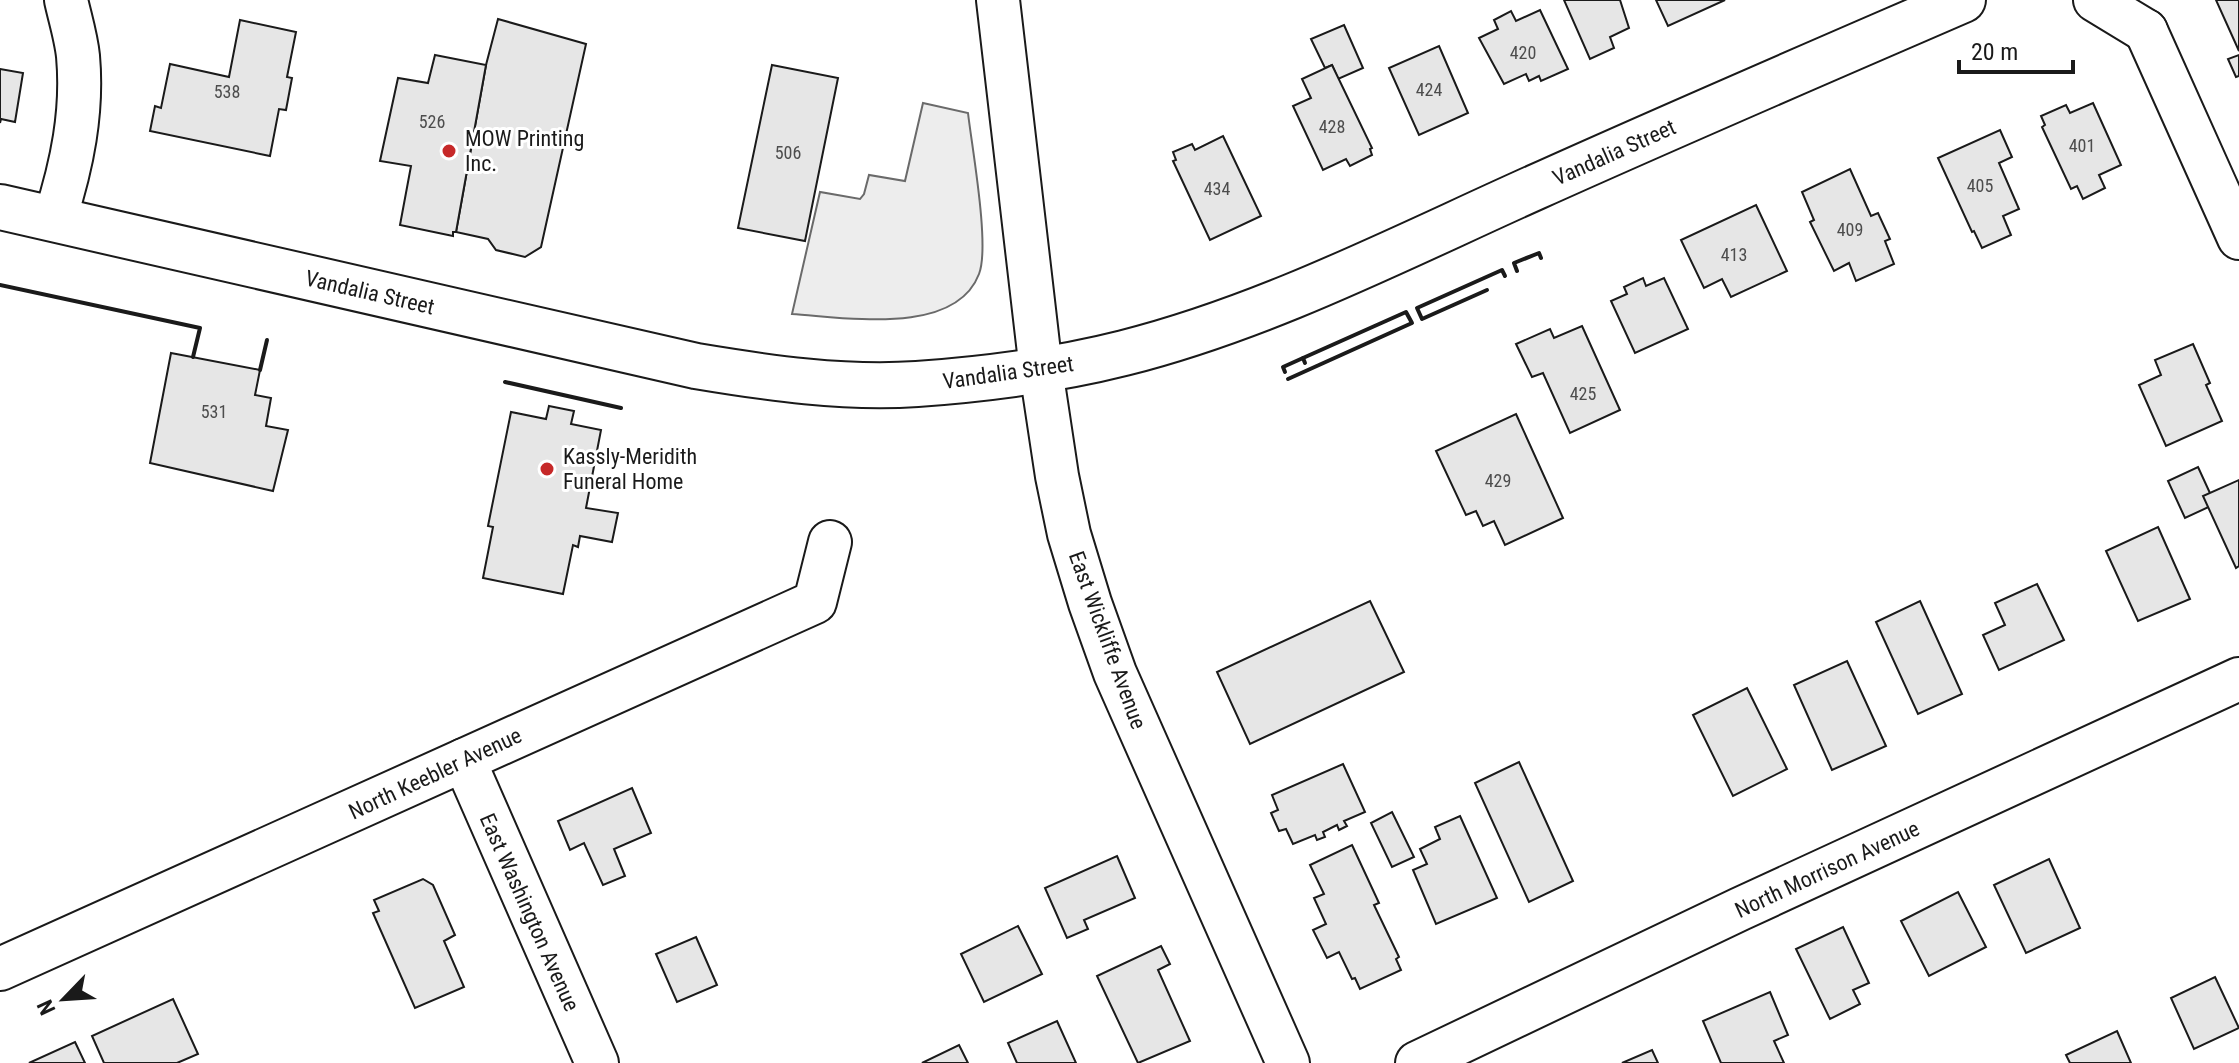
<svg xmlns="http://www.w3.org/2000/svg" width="2239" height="1063" font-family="'Roboto Condensed',sans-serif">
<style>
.green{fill:#ededed;stroke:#6a6a6a;stroke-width:2}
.building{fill:#e6e6e6;stroke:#1a1a1a;stroke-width:2}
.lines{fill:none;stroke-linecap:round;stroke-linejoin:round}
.minor-casing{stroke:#1a1a1a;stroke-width:46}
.major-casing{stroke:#1a1a1a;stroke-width:48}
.minor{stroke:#fff;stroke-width:42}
.major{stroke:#fff;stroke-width:44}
.wall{stroke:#1a1a1a;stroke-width:4}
.poi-dot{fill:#c62828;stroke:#fff;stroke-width:3}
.labels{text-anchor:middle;stroke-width:6;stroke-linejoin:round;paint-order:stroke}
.number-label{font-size:18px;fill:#4d4d4d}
.poi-label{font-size:22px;fill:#1a1a1a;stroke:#fff;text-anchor:start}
.street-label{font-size:22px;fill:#1a1a1a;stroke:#fff}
</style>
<rect width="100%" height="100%" fill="#fff"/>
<path class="green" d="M923,103L968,113C972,148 990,246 979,274C955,337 844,317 792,314L820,192L860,199L864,194L869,175L905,181Z"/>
<g class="building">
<polygon points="1564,0 1620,0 1629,28 1610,37 1614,48 1590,59"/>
<polygon points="1656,0 1725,0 1668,26"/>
<polygon points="2216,0 2239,0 2239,51"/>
<polygon points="1540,10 1568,69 1541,81 1539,76 1529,81 1526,74 1504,84 1479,38 1498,29 1494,20 1511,11 1516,21"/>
<polygon points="498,19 586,44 541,247 525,257 496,250 488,239 456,232 486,65"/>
<polygon points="240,20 296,32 287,77 292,78 286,110 279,109 270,156 150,131 155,106 161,108 170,64 229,77"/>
<polygon points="1344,25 1363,68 1338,79 1332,65 1325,68 1311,39"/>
<polygon points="1439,46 1468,113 1419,135 1389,68"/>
<polygon points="435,55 486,65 456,232 453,232 453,236 400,225 411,166 380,161 398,78 428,83"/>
<polygon points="2239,55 2239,76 2236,77 2228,59"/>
<polygon points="772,65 838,78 805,241 738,228"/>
<polygon points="1332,65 1372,148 1370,149 1372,155 1350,166 1346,159 1323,170 1293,106 1311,98 1302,79"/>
<polygon points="0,69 23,73 15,122 1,119 0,123"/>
<polygon points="2093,103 2121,165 2099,175 2105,188 2083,199 2077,186 2071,189 2042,127 2045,125 2041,116 2066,105 2070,113"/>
<polygon points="2000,130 2012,157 1999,163 2019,209 2003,216 2011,235 1982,248 1974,231 1972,232 1938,158"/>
<polygon points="1223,136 1261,216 1210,240 1173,161 1176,160 1173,152 1192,144 1195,150"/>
<polygon points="1850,169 1871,216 1878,213 1890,239 1885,241 1894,264 1856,281 1849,263 1834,271 1810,222 1814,220 1802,192"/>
<polygon points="1756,205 1787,271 1731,297 1722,279 1704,288 1681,240"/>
<polygon points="1643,278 1646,286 1664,278 1688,329 1635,353 1611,301 1627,294 1624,287"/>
<polygon points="1582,326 1620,410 1570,433 1543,373 1532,377 1516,344 1550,329 1554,338"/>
<polygon points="2193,344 2210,383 2206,385 2222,421 2166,446 2139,385 2161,375 2155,360"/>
<polygon points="171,353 260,370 255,395 271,398 266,426 288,430 273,491 150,463"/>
<polygon points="549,406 574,411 571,424 601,430 586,508 618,513 612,542 580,536 578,547 573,545 563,594 483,578 493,527 488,526 511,412 546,419"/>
<polygon points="1516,414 1563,518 1505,545 1494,521 1483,526 1476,511 1466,515 1436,451"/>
<polygon points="2198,467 2215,504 2185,518 2168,481"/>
<polygon points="2239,480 2239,566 2236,568 2203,496"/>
<polygon points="2158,527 2190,599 2138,621 2106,551"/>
<polygon points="2037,584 2064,640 1999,670 1983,635 2005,625 1995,603"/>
<polygon points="1370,601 1404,672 1250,744 1217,672"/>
<polygon points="1920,601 1962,694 1918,714 1876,622"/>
<polygon points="1847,661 1886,746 1832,770 1794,685"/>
<polygon points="1747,688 1787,769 1733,796 1693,715"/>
<polygon points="1519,762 1573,881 1529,902 1475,783"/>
<polygon points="1343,764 1365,812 1344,821 1347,826 1339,830 1337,825 1323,832 1325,837 1317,840 1315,835 1293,844 1286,829 1279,831 1271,813 1278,810 1272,795"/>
<polygon points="632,788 651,833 614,849 625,876 603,885 584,843 570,850 558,821"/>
<polygon points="1392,812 1414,857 1392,867 1371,823"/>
<polygon points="1460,816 1497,898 1436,924 1413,870 1427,864 1420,849 1440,839 1435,827"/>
<polygon points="1352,845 1379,903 1374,905 1399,957 1396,959 1401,970 1360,989 1355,978 1352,979 1339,952 1327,958 1313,930 1326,924 1314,898 1324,894 1310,865"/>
<polygon points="1117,856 1135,898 1084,920 1088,929 1067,938 1045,888"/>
<polygon points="2049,859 2080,928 2026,953 1994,885"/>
<polygon points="423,879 433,885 455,935 444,941 464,987 415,1008 373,913 379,911 374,900"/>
<polygon points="1958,892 1986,947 1929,976 1901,921"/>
<polygon points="1018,926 1042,974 984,1002 961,954"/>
<polygon points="1843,927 1869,983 1853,990 1860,1004 1830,1019 1796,949"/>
<polygon points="696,937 717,985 677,1002 656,954"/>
<polygon points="1161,946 1170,964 1158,970 1190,1041 1138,1063 1097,976"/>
<polygon points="2215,977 2239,1028 2194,1049 2171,998"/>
<polygon points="1770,992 1788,1035 1774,1041 1784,1063 1721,1063 1703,1021"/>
<polygon points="173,999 198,1054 177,1063 104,1063 92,1036"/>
<polygon points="1057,1021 1076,1063 1017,1063 1008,1043"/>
<polygon points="2117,1031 2131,1063 2070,1063 2066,1055"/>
<polygon points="75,1042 85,1063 29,1063"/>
<polygon points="959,1045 968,1063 922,1063"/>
<polygon points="1652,1050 1658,1063 1622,1063"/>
</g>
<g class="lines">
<g class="minor-casing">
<g id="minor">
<polyline points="998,0 1041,370 1057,476 1069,534 1090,603 1115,673 1288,1063"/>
<polyline points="2095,0 2146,31"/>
<polyline points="2146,31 2239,238"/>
<path d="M55,218C72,165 83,112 78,56C76,37 70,18 66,0"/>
<polyline points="464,760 597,1063"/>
<polyline points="0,969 815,602 830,542"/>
<polyline points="1417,1063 1740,909 2239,679"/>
</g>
</g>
<g class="major-casing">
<path id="major" d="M0,207L696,366C768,378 844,389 917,384C986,379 1057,370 1124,353C1267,317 1402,247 1536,187C1678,123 1820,62 1963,0"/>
</g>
<use href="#minor" class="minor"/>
<use href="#major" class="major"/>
<g class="wall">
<polyline points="1517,271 1514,263 1539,253 1541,258"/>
<polyline points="0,285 200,328 193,357"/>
<polyline points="1487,290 1422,319 1417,308 1502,270 1505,276"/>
<polyline points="260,370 267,340"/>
<polyline points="1285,372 1283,367 1303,358"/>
<polyline points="1288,379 1412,323 1406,312 1303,358 1305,363"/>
<polyline points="505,382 621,408"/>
</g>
</g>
<g class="poi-dot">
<circle cx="449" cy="151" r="8"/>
<circle cx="547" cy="469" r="8"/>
</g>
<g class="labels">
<g class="number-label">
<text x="1523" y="59">420</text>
<text x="1429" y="96">424</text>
<text x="227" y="98">538</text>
<text x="432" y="128">526</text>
<text x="1332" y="133">428</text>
<text x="2082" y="152">401</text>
<text x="788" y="159">506</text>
<text x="1980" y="192">405</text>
<text x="1217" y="195">434</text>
<text x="1850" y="236">409</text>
<text x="1734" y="261">413</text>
<text x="1583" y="400">425</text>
<text x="214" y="418">531</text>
<text x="1498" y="487">429</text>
</g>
<g class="poi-label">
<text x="465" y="146">MOW Printing<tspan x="465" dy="25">Inc.</tspan></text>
<text x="563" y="464">Kassly-Meridith<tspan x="563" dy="25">Funeral Home</tspan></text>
</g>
<g class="street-label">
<text transform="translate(1614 152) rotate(-24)" y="8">Vandalia Street</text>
<text transform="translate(370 292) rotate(13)" y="8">Vandalia Street</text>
<text transform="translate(1008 372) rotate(-8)" y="8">Vandalia Street</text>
<text transform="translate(1108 640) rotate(70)" y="8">East Wickliffe Avenue</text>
<text transform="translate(435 773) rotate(-25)" y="8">North Keebler Avenue</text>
<text transform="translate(1827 869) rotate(-25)" y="8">North Morrison Avenue</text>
<text transform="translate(530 912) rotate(66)" y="8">East Washington Avenue</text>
</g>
</g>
<g transform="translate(64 999) rotate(245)" stroke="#ffffff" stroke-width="6" paint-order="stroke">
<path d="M0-6L14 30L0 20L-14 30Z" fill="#1a1a1a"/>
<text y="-12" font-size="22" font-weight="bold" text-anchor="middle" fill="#1a1a1a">N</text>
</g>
<path d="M1959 60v12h114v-12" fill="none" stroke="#1a1a1a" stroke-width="4"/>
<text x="1971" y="60" font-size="24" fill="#1a1a1a" stroke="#ffffff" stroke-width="6" paint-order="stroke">20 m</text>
</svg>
